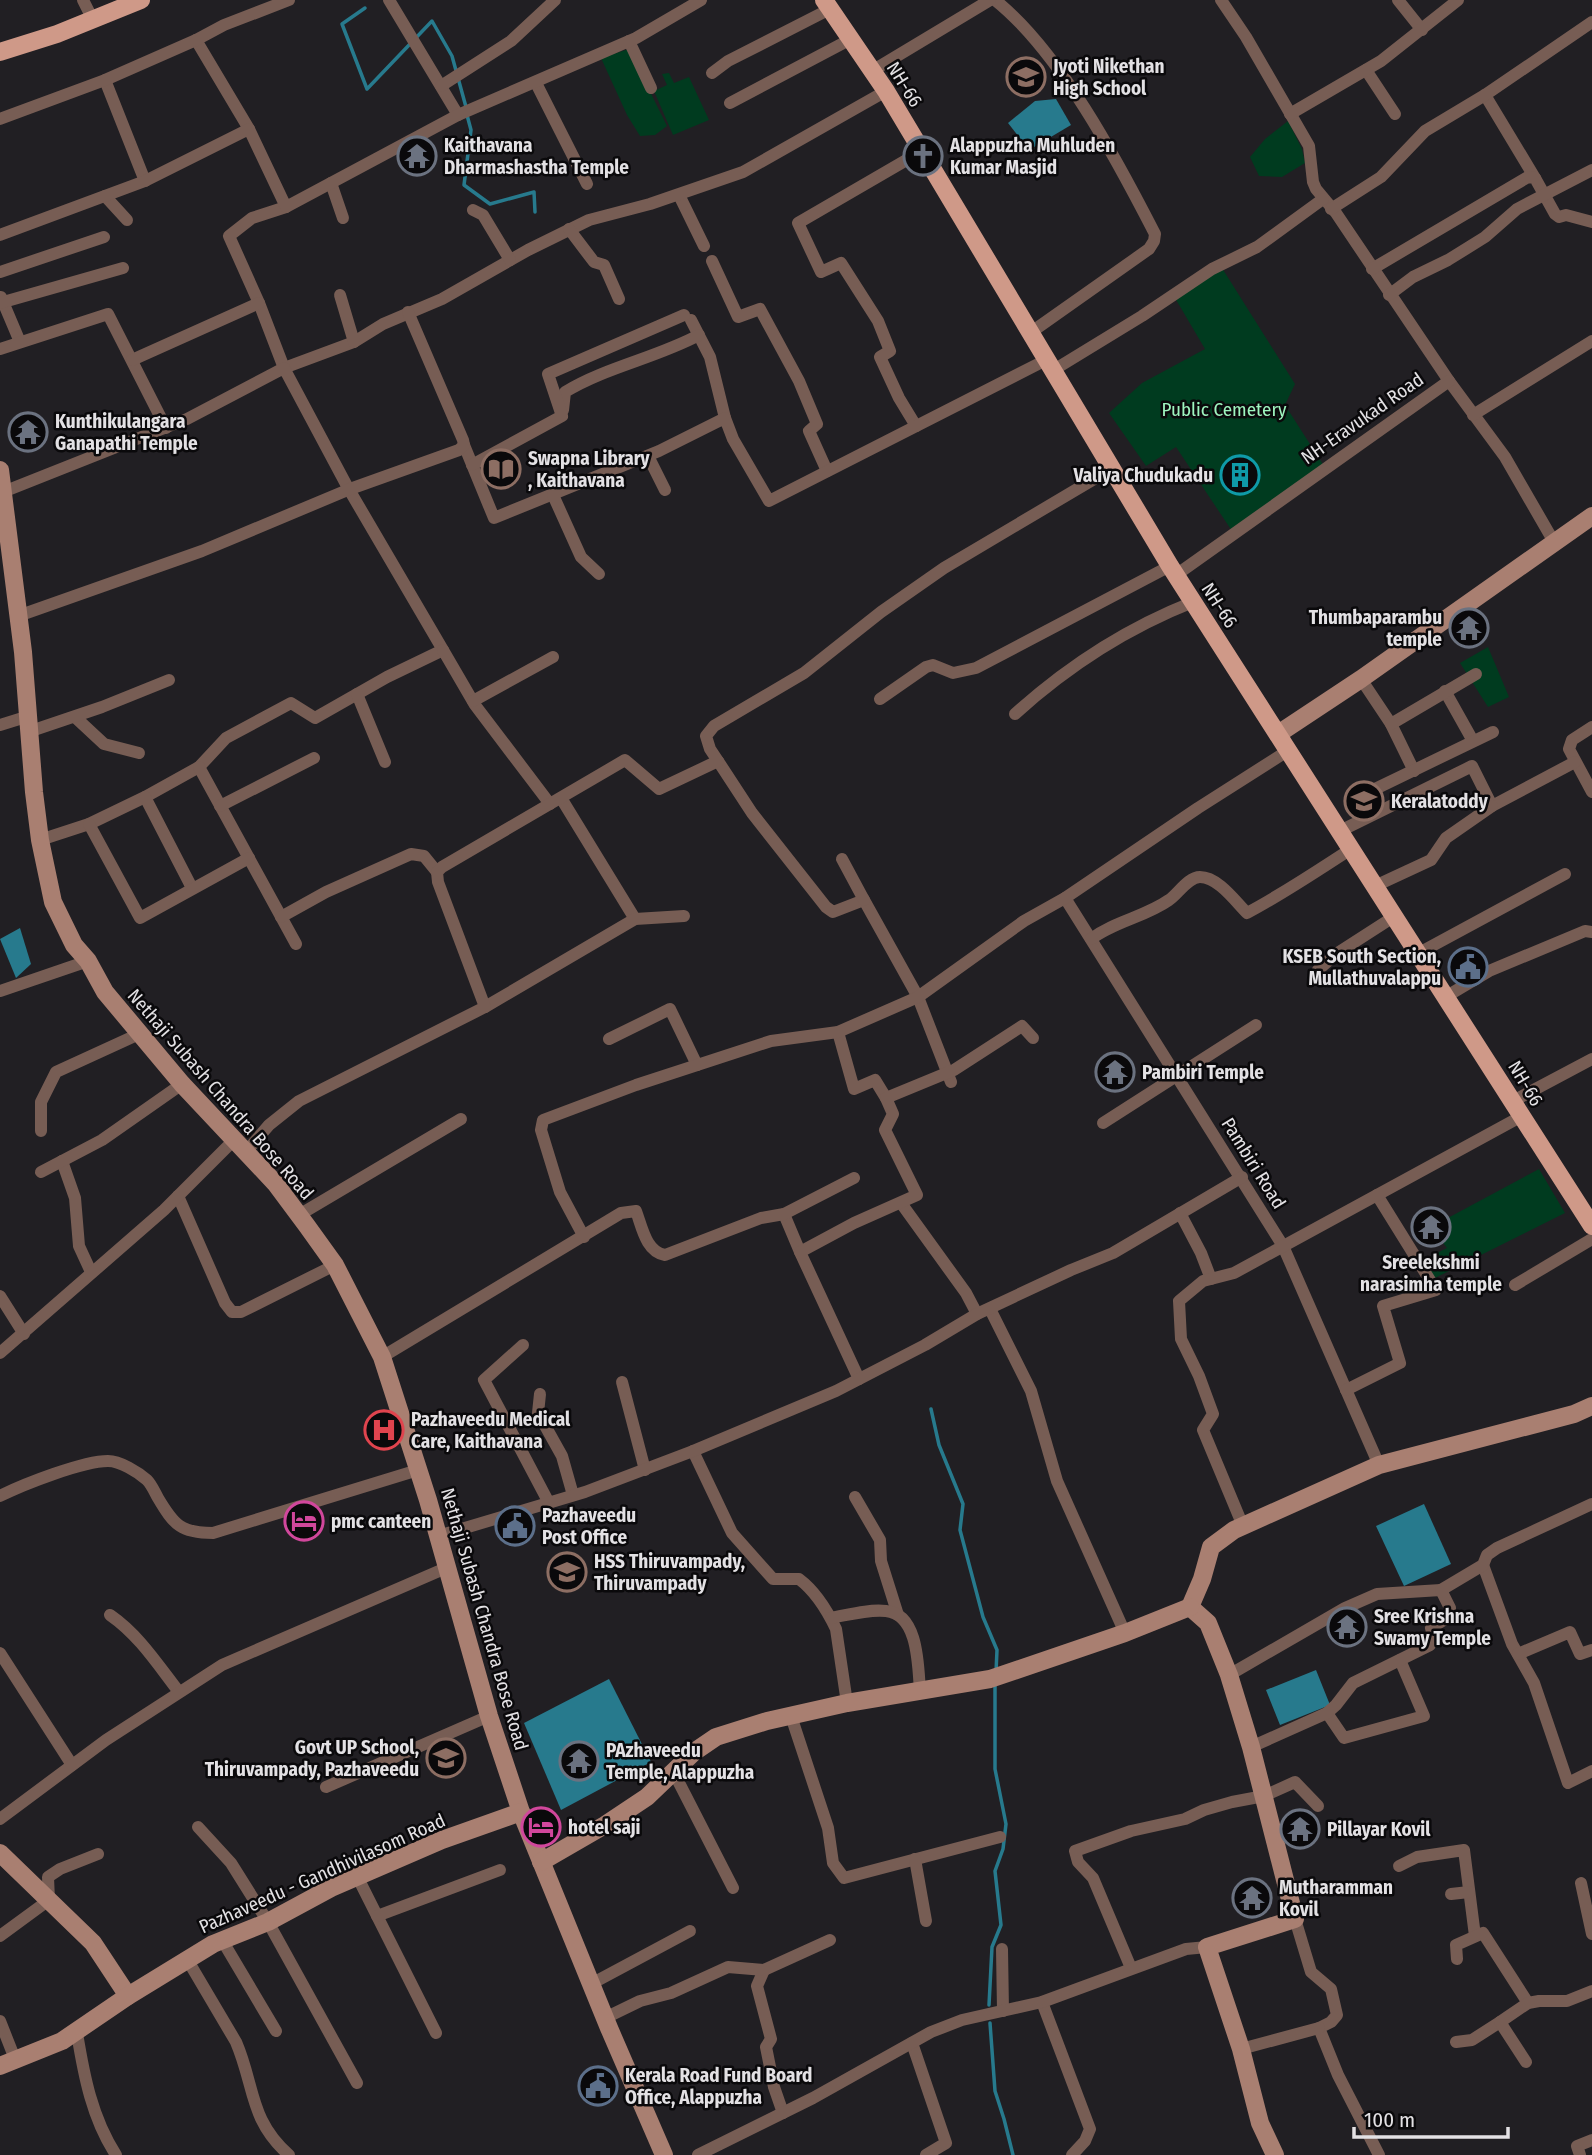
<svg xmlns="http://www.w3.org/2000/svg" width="1592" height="2155" font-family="'Fira Sans Condensed',sans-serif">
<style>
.green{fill:#003b1f}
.water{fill:#277a8d}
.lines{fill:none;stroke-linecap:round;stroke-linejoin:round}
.stream{stroke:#277a8d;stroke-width:3.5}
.street{stroke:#775d54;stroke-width:12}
.secondary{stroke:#a97f71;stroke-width:18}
.primary{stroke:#cf9988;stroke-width:18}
.labels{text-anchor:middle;stroke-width:5;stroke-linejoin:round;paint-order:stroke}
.poi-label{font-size:19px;font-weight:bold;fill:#e3e1e4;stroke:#0a090b;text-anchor:start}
.street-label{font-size:19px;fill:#e3e1e4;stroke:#0a090b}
.park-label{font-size:19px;fill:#9ef5bf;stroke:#0a090b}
</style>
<rect width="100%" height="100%" fill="#211f23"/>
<g class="green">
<polygon points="629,49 667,126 655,135 640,136 627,115 601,58"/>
<polygon points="669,73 674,83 689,77 709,120 673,135 654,91 667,85 662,74"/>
<polygon points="1288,121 1302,149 1305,163 1282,177 1259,176 1250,157 1265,139"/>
<polygon points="1222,268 1295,384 1285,405 1324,466 1232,531 1176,447 1146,466 1109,413 1142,383 1205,349 1175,298"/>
<polygon points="1488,647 1509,697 1488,707 1460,663"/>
<polygon points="1539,1169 1565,1213 1433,1279 1421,1261 1447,1248 1431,1227"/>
</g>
<g class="water">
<polygon points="1056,99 1071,125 1029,150 1008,123 1035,101"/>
<polygon points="20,928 31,964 16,978 0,939"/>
<polygon points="1424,1504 1451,1564 1404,1586 1376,1526"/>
<polygon points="1316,1670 1330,1705 1280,1725 1266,1690"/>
<polygon points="609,1679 651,1762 561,1810 524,1723"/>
</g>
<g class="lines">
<g class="stream">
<polyline points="365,8 342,24 367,89 432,21 452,56 466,107"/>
<polyline points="467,115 471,130 464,185 490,204 534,192 535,212"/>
<polyline points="931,1409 939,1445 963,1504 960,1530 983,1617 997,1650 996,1672"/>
<polyline points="989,2005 992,1947 1001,1925 995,1871 1003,1849 1006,1824 995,1769 995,1683"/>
<polyline points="990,2023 995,2091 1004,2119 1013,2155"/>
</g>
<g class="street">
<polyline points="83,0 93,20"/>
<polyline points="389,0 458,115"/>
<path d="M995,0C1060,52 1117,160 1155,234L1154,241L1149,249L1030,333"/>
<polyline points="1221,0 1246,37 1309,146 1313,182 1316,189 1336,213 1449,381 1505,457 1554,542"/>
<polyline points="1398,0 1422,30"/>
<polyline points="196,40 249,129"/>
<polyline points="629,41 651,88"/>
<polyline points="1366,70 1395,114"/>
<polyline points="872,71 990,0"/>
<polyline points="712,73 728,61 830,9"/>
<polyline points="105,80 145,181"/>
<polyline points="536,83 587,184"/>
<polyline points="441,86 511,41 555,0"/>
<polyline points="1485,95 1535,178"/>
<polyline points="730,103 851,39"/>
<polyline points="1290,114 1381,61 1458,0"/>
<polyline points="0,119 105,80 196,40 224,25 289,0"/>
<polyline points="331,183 343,218"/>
<polyline points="679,195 704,246"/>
<polyline points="105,196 127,220"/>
<polyline points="286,207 252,218 229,236 259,303 284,368 354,342 383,324 442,299 528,250 589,220 650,204 743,172 886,91"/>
<polyline points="1331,209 1381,177 1425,131 1485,95 1592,22"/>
<polyline points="473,210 483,215 510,260"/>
<polyline points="569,229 594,262 604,265 619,299"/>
<polyline points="0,235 145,181 249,129 286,207 458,115 636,38 701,0"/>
<polyline points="712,261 738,317 760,309 799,381 817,424 809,431 827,471"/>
<polyline points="1372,269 1528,177 1535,178 1555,214 1559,217 1566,215 1592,222"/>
<polyline points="0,272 104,237"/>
<polyline points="340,295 354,342"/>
<polyline points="1389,295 1413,277 1448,260 1485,237 1517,209 1592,170"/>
<polyline points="1,297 20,342"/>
<polyline points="0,303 123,268"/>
<polyline points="691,320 710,357 725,418"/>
<polyline points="0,349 108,314 166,428"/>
<polyline points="132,360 259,303"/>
<polyline points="1052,371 1142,316 1212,269 1257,247 1323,199"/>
<path d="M563,410L565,392C606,367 656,358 699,335"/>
<polyline points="1473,415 1592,341"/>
<polyline points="916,426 899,398 880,357 890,351 878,321 841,263 821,272 798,223 922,151"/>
<polyline points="464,445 494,518 659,451 725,418 733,439 769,501 1046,360"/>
<polyline points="648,456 665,490"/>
<polyline points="472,465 562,416 548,374 684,315"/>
<polyline points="3,492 187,419 284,368 347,486 443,650 387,677 315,718 291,703 226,738 199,767 145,797 89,824 40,840"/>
<polyline points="553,495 581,557 599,574"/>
<polyline points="1176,575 1449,381"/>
<polyline points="18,616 202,551 350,489 459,450 464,445 463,440 408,312"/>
<polyline points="443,650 475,705 550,804"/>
<polyline points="1361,679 1391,724 1414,771"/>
<polyline points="1445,691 1473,741"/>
<polyline points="357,694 385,762"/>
<polyline points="880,699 926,667 933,665 953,673 976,668 1170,566"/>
<polyline points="473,701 553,657"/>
<path d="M1015,714C1068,666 1127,628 1193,602"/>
<polyline points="75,717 104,744 139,753"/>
<polyline points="1391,724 1476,674"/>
<polyline points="0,725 29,716"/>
<polyline points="1592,727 1572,740 1569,749 1592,792"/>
<polyline points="31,731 102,707 169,680"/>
<polyline points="718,761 752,813 826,907 833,912 864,900 918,997 951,1082"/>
<polyline points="199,767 296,944"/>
<polyline points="1373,790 1493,732"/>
<polyline points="145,797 192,888"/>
<polyline points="561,798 635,919"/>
<polyline points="220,806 314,758"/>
<polyline points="89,824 140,918 249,858"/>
<polyline points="1340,831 1472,766 1492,806 1575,762"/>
<polyline points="842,859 864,900"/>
<polyline points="1375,886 1431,860 1446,838 1492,806"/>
<polyline points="1065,898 1283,1246 1379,1465"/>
<polyline points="281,917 326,892 411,854 424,856 437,872"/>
<path d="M1091,939C1115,921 1145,917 1169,900C1178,894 1188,877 1200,877C1218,877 1235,901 1247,913C1283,894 1317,871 1351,849"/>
<polyline points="1419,953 1565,874"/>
<polyline points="1318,970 1336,954 1395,916"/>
<polyline points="0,991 88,961"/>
<polyline points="1447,996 1489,971 1585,931 1592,932"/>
<polyline points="485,1007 635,919 684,916"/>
<polyline points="838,1032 854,1089 875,1080 886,1098"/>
<polyline points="609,1039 670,1009 697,1065"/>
<polyline points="1513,1101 1592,1059"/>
<polyline points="1103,1123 1256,1025"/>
<polyline points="41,1131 41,1102 56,1072 139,1034"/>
<polyline points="246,1152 269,1125 299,1101 485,1007 438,882 437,872 442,867 625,760 659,789 718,761 710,749 706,736 714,726 804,673 881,612 944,568 1111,469"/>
<polyline points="62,1161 75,1198 79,1246 91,1272"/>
<polyline points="41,1172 102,1140 182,1084"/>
<polyline points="178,1196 225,1303 232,1312 241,1312 335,1265"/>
<polyline points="901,1203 966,1293 977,1314"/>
<polyline points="1180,1213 1201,1253 1211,1279"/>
<polyline points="784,1214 800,1252"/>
<polyline points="299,1215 461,1119"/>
<polyline points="584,1237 560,1192 541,1130 543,1120 636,1085 771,1041 838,1032 918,997 1024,921 1065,898 1198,808 1289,750"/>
<polyline points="1515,1285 1592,1239"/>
<polyline points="0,1296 24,1334"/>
<polyline points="990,1309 1031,1391 1057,1481 1125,1633"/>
<polyline points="523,1345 484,1380 549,1503"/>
<polyline points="0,1353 164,1210 234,1140"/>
<path d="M382,1357L621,1213L636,1211C642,1227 646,1252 665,1255L761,1218L784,1214L854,1178"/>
<polyline points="859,1379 800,1252 854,1223 917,1195 885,1130 893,1114 886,1098 954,1070 1022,1026 1033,1038"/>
<polyline points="622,1382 645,1470"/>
<polyline points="1346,1390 1400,1363 1383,1306 1436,1290 1377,1195"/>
<polyline points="540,1394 538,1413 562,1456 573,1495"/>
<path d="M693,1451L732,1533L773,1579H799C815,1591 827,1610 836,1629L847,1703"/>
<path d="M0,1496C24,1484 83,1461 108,1461C120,1461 138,1472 147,1480C152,1485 155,1493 158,1498C174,1525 181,1533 213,1533L418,1470"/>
<polyline points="855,1497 880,1540 881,1561 898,1615"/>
<polyline points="1243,1526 1203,1430 1213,1414 1199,1376 1181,1339 1179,1301 1203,1281 1234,1273 1522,1116"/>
<polyline points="438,1536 585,1492 693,1451 836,1391 925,1345 977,1314 1071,1270 1113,1253 1242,1177"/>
<polyline points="1483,1565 1512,1644 1534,1683 1568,1783 1592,1771"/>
<path d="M110,1615C139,1635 158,1665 179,1692"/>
<path d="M831,1618C848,1615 868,1609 886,1611C919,1614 918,1667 920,1691"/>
<polyline points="0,1653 72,1765"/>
<polyline points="1518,1654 1570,1632 1580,1654 1592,1650"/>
<polyline points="1229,1675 1345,1608 1377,1594 1441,1590"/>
<polyline points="1327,1713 1344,1738 1424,1716 1400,1660"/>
<polyline points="791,1716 828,1828 833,1863 844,1878 1000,1837"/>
<polyline points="1251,1747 1327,1713 1336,1705 1353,1683 1430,1645 1433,1634 1431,1628 1449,1617 1450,1608 1441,1590 1483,1565 1487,1555 1497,1548 1592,1504"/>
<polyline points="673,1771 733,1888"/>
<polyline points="326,1787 489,1716"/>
<polyline points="0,1819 106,1740 222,1665 446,1568"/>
<polyline points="198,1827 231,1863 268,1922 357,2083"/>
<polyline points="915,1859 926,1921"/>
<polyline points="1399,1866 1417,1857 1464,1850 1475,1936"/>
<polyline points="357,1876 436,2033"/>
<polyline points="1581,1883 1592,1934"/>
<polyline points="1451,1894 1469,1892"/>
<polyline points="377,1916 500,1870"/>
<polyline points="1295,1919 1311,1972 1331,1989 1337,2015 1331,2022 1319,2028 1338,2075 1379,2155"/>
<polyline points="0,1936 49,1900 48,1877 60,1869 98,1854"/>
<polyline points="222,1940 276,2031"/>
<polyline points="1002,1949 1003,2011"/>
<path d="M187,1959L236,2042C255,2086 249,2120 289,2155"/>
<polyline points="1457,1959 1456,1945 1483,1933 1528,2003"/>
<polyline points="1131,1968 1093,1878 1078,1862 1075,1851 1131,1831 1185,1819 1204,1810 1232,1802 1264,1796 1295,1782 1318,1806"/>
<polyline points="764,1970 757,1986 771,2039 766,2047 774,2087 783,2113"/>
<polyline points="591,1984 690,1931"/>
<polyline points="1042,2002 1090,2129 1085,2141 1072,2155"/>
<polyline points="605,2018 640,2001 671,1993 728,1967 764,1970 830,1940"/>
<polyline points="0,2021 15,2059"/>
<path d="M77,2033C84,2076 92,2118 116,2155"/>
<polyline points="1456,2042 1472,2040 1500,2022"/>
<polyline points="912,2043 946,2143 926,2155"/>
<polyline points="1241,2049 1319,2028"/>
<polyline points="1526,2062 1500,2022 1528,2003 1539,2001 1567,2001 1592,1991"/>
<polyline points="698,2155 813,2098 931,2032 962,2020 1042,2002 1186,1949 1207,1947"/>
<polyline points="1580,2155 1577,2146 1592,2140"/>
</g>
<g class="secondary">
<polyline points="0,470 23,652 34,792 40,840 53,902 74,945 88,961 105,992 182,1084 275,1183 307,1226 335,1265 382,1357 428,1500 489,1716 521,1812 609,2028 664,2155"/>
<polyline points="1278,734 1361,679 1592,516"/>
<polyline points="1190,1607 1208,1623 1229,1675 1251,1747 1295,1919 1207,1947 1241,2049 1260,2123 1275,2155"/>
<polyline points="1190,1607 1202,1579 1211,1547 1234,1530 1379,1465 1574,1414 1592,1406"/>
<polyline points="0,1853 93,1943 128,1996"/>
<polyline points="541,1862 605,1825 647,1797 694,1752 716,1737 767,1721 847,1703 990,1679 1125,1633 1190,1607"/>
<polyline points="0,2066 62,2041 128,1996 213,1944 268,1922 331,1888 442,1840 521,1812"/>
</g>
<g class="primary">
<polyline points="824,0 886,91 1170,566 1592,1226"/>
<polyline points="0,52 57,34 141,0"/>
</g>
</g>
<defs>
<g id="school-ring" transform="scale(2.0125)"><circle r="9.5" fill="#0a090b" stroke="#8d6e63" stroke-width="1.5"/><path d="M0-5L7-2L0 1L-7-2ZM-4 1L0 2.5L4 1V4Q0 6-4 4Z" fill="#8d6e63"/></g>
<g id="temple-ring" transform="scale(2.0125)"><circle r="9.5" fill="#0a090b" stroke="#6b7280" stroke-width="1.5"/><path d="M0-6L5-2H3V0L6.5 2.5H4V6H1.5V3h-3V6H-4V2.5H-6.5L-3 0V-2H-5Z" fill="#6b7280"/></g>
<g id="church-ring" transform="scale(2.0125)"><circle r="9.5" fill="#0a090b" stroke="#6b7280" stroke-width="1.5"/><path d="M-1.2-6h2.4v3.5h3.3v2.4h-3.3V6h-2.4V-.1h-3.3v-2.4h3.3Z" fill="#6b7280"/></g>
<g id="library-ring" transform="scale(2.0125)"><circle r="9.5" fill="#0a090b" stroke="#8d6e63" stroke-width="1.5"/><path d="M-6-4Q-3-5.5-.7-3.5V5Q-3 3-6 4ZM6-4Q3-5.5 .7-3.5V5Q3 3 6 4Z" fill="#8d6e63"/></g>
<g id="building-ring" transform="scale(2.0125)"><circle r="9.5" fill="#0a090b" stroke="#0f9aa8" stroke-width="1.5"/><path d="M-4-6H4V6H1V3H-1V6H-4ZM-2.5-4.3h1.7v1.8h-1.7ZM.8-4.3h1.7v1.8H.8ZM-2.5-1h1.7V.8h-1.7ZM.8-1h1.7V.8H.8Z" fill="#0f9aa8"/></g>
<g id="university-ring" transform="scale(2.0125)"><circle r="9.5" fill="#0a090b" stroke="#8d6e63" stroke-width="1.5"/><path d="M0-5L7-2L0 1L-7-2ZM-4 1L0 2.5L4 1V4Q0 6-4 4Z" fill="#8d6e63"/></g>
<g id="civic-ring" transform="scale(2.0125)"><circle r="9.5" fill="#0a090b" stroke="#5c6f8a" stroke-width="1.5"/><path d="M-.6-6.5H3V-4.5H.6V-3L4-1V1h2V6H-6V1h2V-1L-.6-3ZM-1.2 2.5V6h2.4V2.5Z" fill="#5c6f8a"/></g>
<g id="hospital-ring" transform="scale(2.0125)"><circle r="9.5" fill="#0a090b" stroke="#e0444e" stroke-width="1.5"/><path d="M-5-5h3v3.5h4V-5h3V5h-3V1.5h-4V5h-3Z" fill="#e0444e"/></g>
<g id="hotel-ring" transform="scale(2.0125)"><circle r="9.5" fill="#0a090b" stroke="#d1479c" stroke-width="1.5"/><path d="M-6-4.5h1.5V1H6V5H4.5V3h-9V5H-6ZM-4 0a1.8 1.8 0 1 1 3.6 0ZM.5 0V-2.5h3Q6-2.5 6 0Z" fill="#d1479c"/></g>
</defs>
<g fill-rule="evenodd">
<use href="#school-ring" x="1026" y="77"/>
<use href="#temple-ring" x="417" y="156"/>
<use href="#church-ring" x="923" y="156"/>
<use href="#temple-ring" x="28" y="432"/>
<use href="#library-ring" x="501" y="469"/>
<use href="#building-ring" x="1240" y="475"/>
<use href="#temple-ring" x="1469" y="628"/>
<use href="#university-ring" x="1364" y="801"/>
<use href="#civic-ring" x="1468" y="967"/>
<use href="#temple-ring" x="1115" y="1072"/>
<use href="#temple-ring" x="1431" y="1227"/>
<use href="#hospital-ring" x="384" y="1430"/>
<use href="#hotel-ring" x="304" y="1521"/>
<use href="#civic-ring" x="515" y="1526"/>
<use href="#school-ring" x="567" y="1572"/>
<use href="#temple-ring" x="1347" y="1627"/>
<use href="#school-ring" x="446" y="1758"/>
<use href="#temple-ring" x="579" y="1761"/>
<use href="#hotel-ring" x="541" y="1827"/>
<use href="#temple-ring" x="1300" y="1829"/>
<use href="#temple-ring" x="1252" y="1898"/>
<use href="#civic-ring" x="598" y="2086"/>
</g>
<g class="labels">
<g class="poi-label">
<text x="1053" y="73">Jyoti Nikethan<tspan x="1053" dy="22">High School</tspan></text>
<text x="444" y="152">Kaithavana<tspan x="444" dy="22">Dharmashastha Temple</tspan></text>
<text x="950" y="152">Alappuzha Muhluden<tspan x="950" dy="22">Kumar Masjid</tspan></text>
<text x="55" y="428">Kunthikulangara<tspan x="55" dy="22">Ganapathi Temple</tspan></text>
<text x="528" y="465">Swapna Library<tspan x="528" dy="22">, Kaithavana</tspan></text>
<text x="1213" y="482" text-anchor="end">Valiya Chudukadu</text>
<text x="1442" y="624" text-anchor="end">Thumbaparambu<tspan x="1442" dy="22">temple</tspan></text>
<text x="1391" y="808">Keralatoddy</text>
<text x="1441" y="963" text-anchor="end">KSEB South Section,<tspan x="1441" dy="22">Mullathuvalappu</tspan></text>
<text x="1142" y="1079">Pambiri Temple</text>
<text x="1431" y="1269" text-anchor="middle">Sreelekshmi<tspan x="1431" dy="22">narasimha temple</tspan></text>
<text x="411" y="1426">Pazhaveedu Medical<tspan x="411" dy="22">Care, Kaithavana</tspan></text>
<text x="542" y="1522">Pazhaveedu<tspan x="542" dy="22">Post Office</tspan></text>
<text x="331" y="1528">pmc canteen</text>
<text x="594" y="1568">HSS Thiruvampady,<tspan x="594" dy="22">Thiruvampady</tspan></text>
<text x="1374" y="1623">Sree Krishna<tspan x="1374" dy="22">Swamy Temple</tspan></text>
<text x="419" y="1754" text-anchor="end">Govt UP School,<tspan x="419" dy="22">Thiruvampady, Pazhaveedu</tspan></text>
<text x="606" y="1757">PAzhaveedu<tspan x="606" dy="22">Temple, Alappuzha</tspan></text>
<text x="568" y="1834">hotel saji</text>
<text x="1327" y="1836">Pillayar Kovil</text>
<text x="1279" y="1894">Mutharamman<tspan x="1279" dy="22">Kovil</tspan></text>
<text x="625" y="2082">Kerala Road Fund Board<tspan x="625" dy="22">Office, Alappuzha</tspan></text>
</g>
<g class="street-label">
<text transform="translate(905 84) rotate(58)" y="7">NH-66</text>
<text transform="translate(1362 418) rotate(-35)" y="7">NH-Eravukad Road</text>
<text transform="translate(1220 605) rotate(57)" y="7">NH-66</text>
<text transform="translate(1526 1083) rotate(59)" y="7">NH-66</text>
<text transform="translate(221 1094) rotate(49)" y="7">Nethaji Subash Chandra Bose Road</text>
<text transform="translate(1254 1163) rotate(58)" y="7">Pambiri Road</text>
<text transform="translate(485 1619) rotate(74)" y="7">Nethaji Subash Chandra Bose Road</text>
<text transform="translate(322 1873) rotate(-24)" y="7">Pazhaveedu - Gandhivilasom Road</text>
</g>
<g class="park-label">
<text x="1224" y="416">Public Cemetery</text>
</g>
</g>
<path d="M1354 2127v10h154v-10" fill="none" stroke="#e3e1e4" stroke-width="3.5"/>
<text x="1364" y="2127" font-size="21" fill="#e3e1e4" stroke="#0a090b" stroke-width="5" paint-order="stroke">100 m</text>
</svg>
